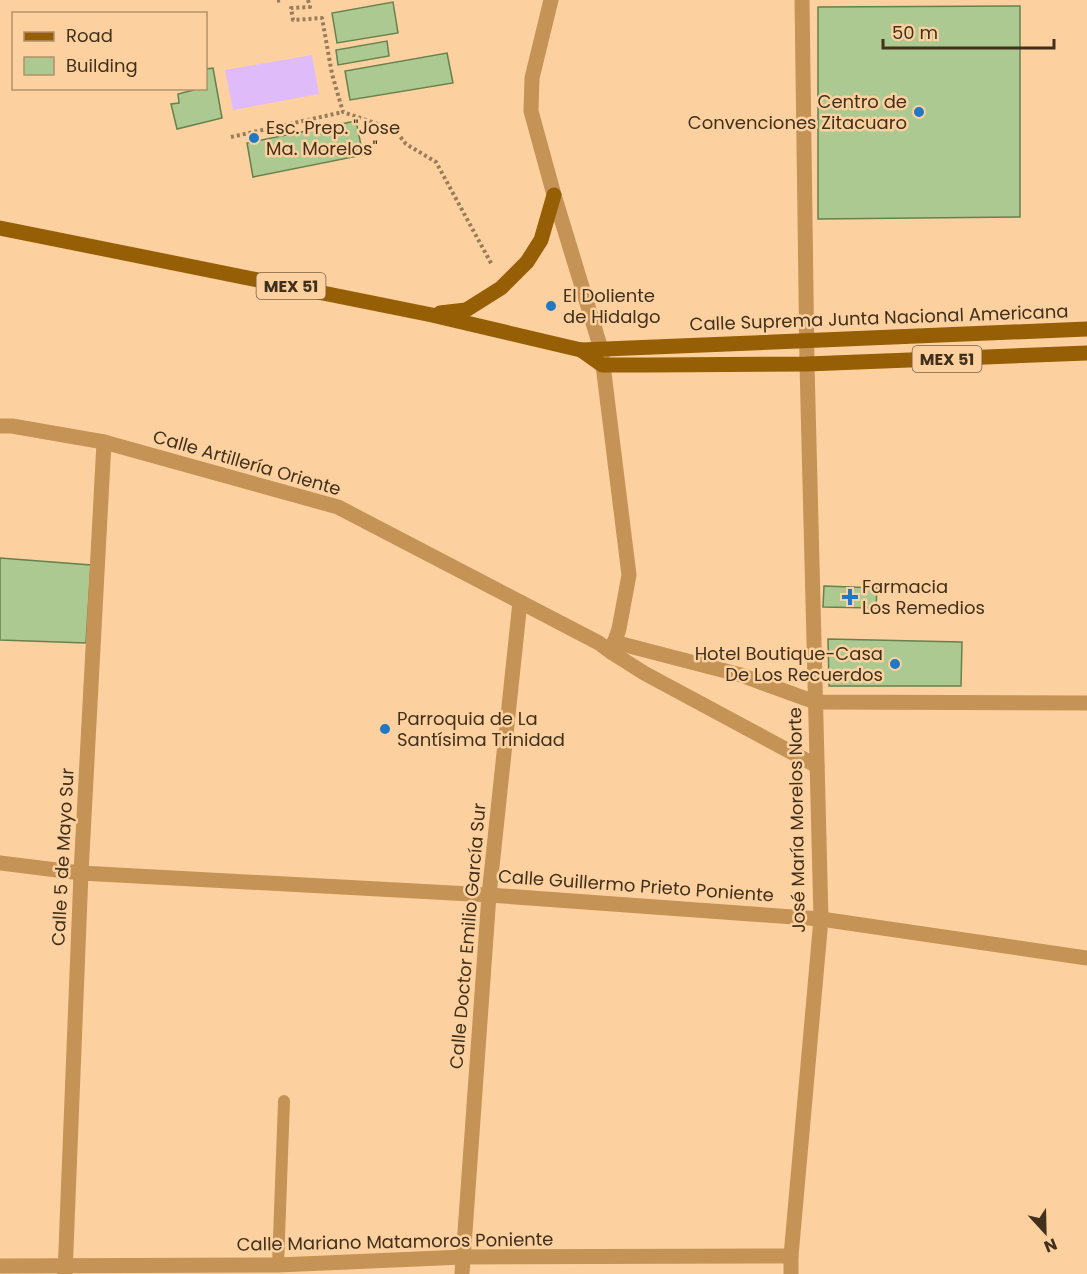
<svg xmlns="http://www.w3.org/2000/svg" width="1087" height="1274" font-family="Poppins,sans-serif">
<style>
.green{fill:#dfbcf9}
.building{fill:#acc991;stroke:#67814d;stroke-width:1.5}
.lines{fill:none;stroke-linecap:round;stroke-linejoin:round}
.path{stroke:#9a7c5a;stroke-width:4;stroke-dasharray:3 3;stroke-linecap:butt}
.service{stroke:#c69356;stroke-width:12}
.minor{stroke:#c69356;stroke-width:15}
.tertiary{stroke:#c69356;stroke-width:15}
.primary{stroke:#965f06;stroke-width:15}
.poi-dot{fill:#2078c5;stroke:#fdd19f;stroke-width:2}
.labels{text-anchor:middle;stroke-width:5;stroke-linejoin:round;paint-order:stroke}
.shield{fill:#fdd19f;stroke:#796043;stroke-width:1.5}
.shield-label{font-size:16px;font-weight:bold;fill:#41301c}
.poi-label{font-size:18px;fill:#41301c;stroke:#fdd19f;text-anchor:start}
.street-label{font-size:18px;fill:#41301c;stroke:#fdd19f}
</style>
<rect width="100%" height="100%" fill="#fdd19f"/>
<polygon class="green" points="312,55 319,94 233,110 225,70"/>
<g class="building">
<polygon points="393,2 398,33 337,43 332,13"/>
<polygon points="1020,6 1020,217 818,219 818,7"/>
<polygon points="387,41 389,56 338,65 336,50"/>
<polygon points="447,53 453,83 350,100 345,71"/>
<polygon points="213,68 222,118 177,129 171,104 179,103 178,94 194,90 194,88 206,88 206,69"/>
<polygon points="356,121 363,155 253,177 247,143"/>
<polygon points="0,558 91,565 86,643 0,640"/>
<polygon points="824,586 877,588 876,608 823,607"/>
<polygon points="828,639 962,642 961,686 829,686"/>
</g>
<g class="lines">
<g class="path">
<polyline points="308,0 310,7 291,8 293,20 322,18 332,74 343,112 395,130 406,144 436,162 492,265"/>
<polyline points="277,1 282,0"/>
<polyline points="231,137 343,112"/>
</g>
<polyline class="service" points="278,1265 284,1101"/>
<g class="minor">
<polyline points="614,642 741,675 815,702 1087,703"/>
<polyline points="611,652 644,673 817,766"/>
<polyline points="0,863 81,873 489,895 821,919 1087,958"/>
<polyline points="0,1266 278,1265 463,1257 791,1256"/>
<polyline points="65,1274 81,873 104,442"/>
<polyline points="791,1274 791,1256 821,919 807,364 802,0"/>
</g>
<g class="tertiary">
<polyline points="0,426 12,426 104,442 338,507 599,643 611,652 619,629 629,575 601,349 554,195 531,111 532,78 551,0"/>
<polyline points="462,1274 489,895 520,602"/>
</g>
<g class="primary">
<polyline points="0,228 432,315 581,350 1087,329"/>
<polyline points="440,313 466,310 501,288 527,262 541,240 554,195"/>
<polyline points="581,350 602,365 649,365 807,364 1087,353"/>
</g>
</g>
<g class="poi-dot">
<circle cx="919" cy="112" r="6"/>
<circle cx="254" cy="138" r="6"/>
<circle cx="551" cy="306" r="6"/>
<path d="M847 588h6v6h6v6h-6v6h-6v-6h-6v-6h6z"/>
<circle cx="895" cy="664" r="6"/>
<circle cx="385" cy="729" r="6"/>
</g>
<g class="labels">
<g class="shield">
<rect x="256.5" y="273" width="69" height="26" rx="4.5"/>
<rect x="912.5" y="346" width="69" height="26" rx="4.5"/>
</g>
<g class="shield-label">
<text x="291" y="292">MEX 51</text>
<text x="947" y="365">MEX 51</text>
</g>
<g class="poi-label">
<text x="907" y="108" text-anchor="end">Centro de<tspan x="907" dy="21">Convenciones Zitacuaro</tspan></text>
<text x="266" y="134">Esc. Prep. "Jose<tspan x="266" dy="21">Ma. Morelos"</tspan></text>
<text x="563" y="302">El Doliente<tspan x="563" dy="21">de Hidalgo</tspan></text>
<text x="862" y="593">Farmacia<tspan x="862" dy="21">Los Remedios</tspan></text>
<text x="883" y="660" text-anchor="end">Hotel Boutique-Casa<tspan x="883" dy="21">De Los Recuerdos</tspan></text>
<text x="397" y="725">Parroquia de La<tspan x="397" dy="21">Santísima Trinidad</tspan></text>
</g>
<g class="street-label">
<text transform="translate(879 318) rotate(-2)" y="6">Calle Suprema Junta Nacional Americana</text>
<text transform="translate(247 463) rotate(16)" y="6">Calle Artillería Oriente</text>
<text transform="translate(797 820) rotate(-91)" y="6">José María Morelos Norte</text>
<text transform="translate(63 857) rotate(-87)" y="6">Calle 5 de Mayo Sur</text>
<text transform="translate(636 886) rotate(4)" y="6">Calle Guillermo Prieto Poniente</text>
<text transform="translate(468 936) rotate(-85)" y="6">Calle Doctor Emilio García Sur</text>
<text transform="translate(395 1242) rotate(-1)" y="6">Calle Mariano Matamoros Poniente</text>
</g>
</g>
<rect x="12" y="12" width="195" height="78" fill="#fdd19f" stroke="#b2916b" stroke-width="1.5"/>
<rect x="24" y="32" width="30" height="9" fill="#965f06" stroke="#b2916b" stroke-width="1.5"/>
<text x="66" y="42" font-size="18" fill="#41301c">Road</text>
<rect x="24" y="57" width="30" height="18" fill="#acc991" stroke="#b2916b" stroke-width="1.5"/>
<text x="66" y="72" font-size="18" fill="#41301c">Building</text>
<g transform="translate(1045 1232) rotate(158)" stroke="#fdd19f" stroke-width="4.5" paint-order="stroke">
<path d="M0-4.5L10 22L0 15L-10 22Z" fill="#41301c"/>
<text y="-9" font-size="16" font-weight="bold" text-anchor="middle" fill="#41301c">N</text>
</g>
<path d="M883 39v9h171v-9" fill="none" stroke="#41301c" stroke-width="3"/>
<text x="892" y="39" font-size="18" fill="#41301c" stroke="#fdd19f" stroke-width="4.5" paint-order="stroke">50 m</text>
</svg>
